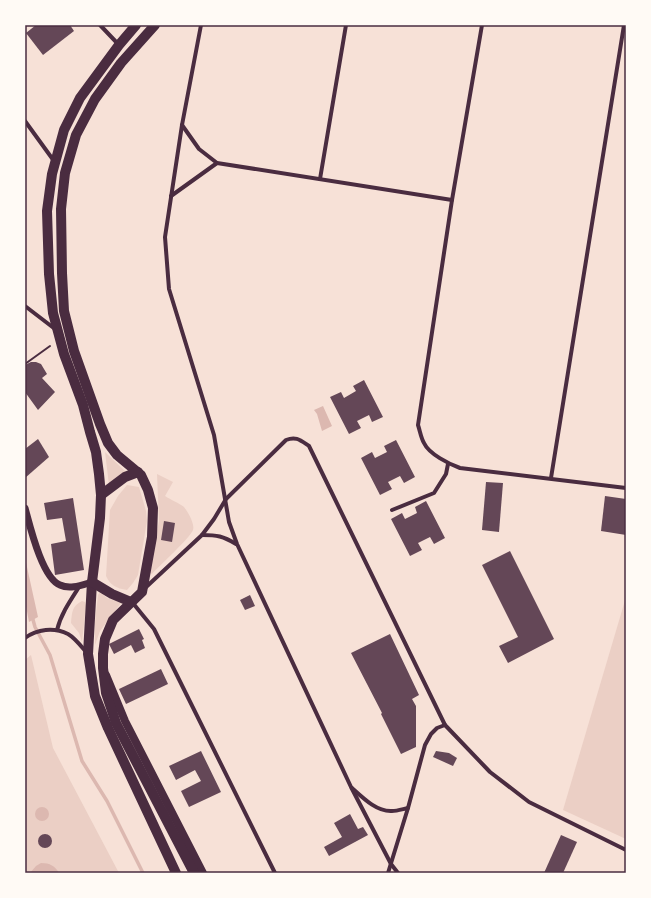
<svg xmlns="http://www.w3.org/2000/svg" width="651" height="898" font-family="Arial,sans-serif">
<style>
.green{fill:#ebcfc5}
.water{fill:#dcb8b0}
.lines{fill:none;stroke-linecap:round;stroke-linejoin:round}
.stream{stroke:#dcb8b0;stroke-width:3.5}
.building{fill:#644757}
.path{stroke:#4a2c40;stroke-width:2}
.minor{stroke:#4a2c40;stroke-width:4}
.tertiary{stroke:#4a2c40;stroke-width:7}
.secondary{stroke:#4a2c40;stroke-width:8}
.primary{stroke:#4a2c40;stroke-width:10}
.neatline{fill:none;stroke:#4a2c40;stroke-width:1.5}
</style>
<rect width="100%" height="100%" fill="#f7e1d7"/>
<g class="green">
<polygon points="105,452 128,474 109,485"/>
<path d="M157,474L173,482L165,496C171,500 179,503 184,507C188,512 195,524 193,530C190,538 160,565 152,574L149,572L159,521Z"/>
<path d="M127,485L139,487L146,511L147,521L138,575L133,583L127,590C116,588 111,586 106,576L110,510L118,496Z"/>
<polygon points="100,592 107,598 121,603 100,631 95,645 95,622 98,595"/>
<polygon points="626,597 626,839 563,810"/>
<path d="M82,601L85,602L86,606L82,642L79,633L71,623C72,612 72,606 82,601Z"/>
<polygon points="31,655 53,748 119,873 25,873 25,660"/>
</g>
<g class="water">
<polygon points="323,406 332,426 322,431 317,414 314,410"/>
<polygon points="25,558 38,617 29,622 25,601"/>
<circle cx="42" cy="814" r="7"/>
<path d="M41,863C50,863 55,866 59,873H30L36,866Z"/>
</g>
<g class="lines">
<polyline class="stream" points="32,616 35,627 50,655 82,761 107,801 143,873"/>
</g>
<g class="building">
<polygon points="36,25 70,25 74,31 43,55 26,33"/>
<polygon points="31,362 36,362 41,364 47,374 42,378 55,392 38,410 25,392 25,365"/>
<polygon points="364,380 383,417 372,422 369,415 357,421 361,428 349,434 330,397 341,392 344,398 356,391 353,386"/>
<polygon points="38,439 49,457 25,478 25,449"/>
<polygon points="396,440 415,477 404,483 400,476 388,482 392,489 380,495 361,458 372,452 375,458 387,452 384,446"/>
<polygon points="486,482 503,483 499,532 482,530"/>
<polygon points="605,496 626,499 626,535 601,531"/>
<polygon points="73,498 84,570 55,575 51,544 66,541 62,518 47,520 44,503"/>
<polygon points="426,501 445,538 434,544 430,537 418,543 422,550 410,556 391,519 402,513 405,519 417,513 415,507"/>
<polygon points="164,521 175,523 172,542 161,540"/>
<polygon points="510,551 554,639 508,663 499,646 518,637 482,565"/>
<polygon points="250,595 255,606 245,610 240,600"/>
<polygon points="139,629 144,639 142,640 145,648 135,653 131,645 114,654 109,644"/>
<polygon points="390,634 419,695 412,699 416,706 416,747 401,754 381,714 382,713 351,653"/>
<polygon points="161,669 168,684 126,704 119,689"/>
<polygon points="201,751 221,792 189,807 181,791 201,781 195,770 176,780 169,766"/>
<polygon points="436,751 449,753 457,758 453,766 433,757"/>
<polygon points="350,814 358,829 363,827 368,835 329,856 324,847 342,837 334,823"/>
<circle cx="45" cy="841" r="7"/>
<polygon points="561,835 577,842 563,873 544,873"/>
</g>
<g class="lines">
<polyline class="path" points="25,364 50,346"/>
<g class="minor">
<polyline points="100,25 119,45"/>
<polyline points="201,25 182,125 165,237 169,289 214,435 229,522 237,544 351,787 391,864 398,873"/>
<path d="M482,25L452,200L418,425C420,431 421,438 424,443C429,454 449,464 460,468L626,488"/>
<polyline points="25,121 54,161"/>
<polyline points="182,125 199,149 217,163 452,200"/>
<polyline points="320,179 346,25"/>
<polyline points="171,196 217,163"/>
<polyline points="25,306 55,329"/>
<polyline points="551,478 624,25"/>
<polyline points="392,510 434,493 446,474 448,464"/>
<path d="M202,535C217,535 223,536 236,544"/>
<path d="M144,589L202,535L214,519L226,499L286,440C296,436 300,440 309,446L445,725L490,772L529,802L626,850"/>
<polyline points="132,602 154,629 275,873"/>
<path d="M57,630C61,614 70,601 79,587"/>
<path d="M25,638C37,629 54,627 68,634C75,638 81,646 86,652"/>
<path d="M352,788C363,798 377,812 392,811C397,811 403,809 408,808"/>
<polyline points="388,873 408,808 425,745 431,734 437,728 445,725"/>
</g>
<path class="tertiary" d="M25,508C30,526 42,578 60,585C70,590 82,585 92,582"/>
<polyline class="secondary" points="106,675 125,721 203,873"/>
<g class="primary">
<polyline points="136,25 119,45 80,98 64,130 52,174 47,211 49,274 53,313 64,354 83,405 90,432 96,452 99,474 101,495 100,518 92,582 88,654 95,696 108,728 176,873"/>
<polyline points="155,25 121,63 95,99 76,135 65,173 61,209 62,273 64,311 74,351 100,424 108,443 117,455 141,475 148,490 153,508 152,537 142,592 113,620 105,639 103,654 103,668 106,693 116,723 194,873"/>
<polyline points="101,495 125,477 138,472"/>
<polyline points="92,582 112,594 131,602"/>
</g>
</g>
<rect width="651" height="898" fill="none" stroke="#fffaf5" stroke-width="52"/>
<rect x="26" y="26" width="599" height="846" class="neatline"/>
</svg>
